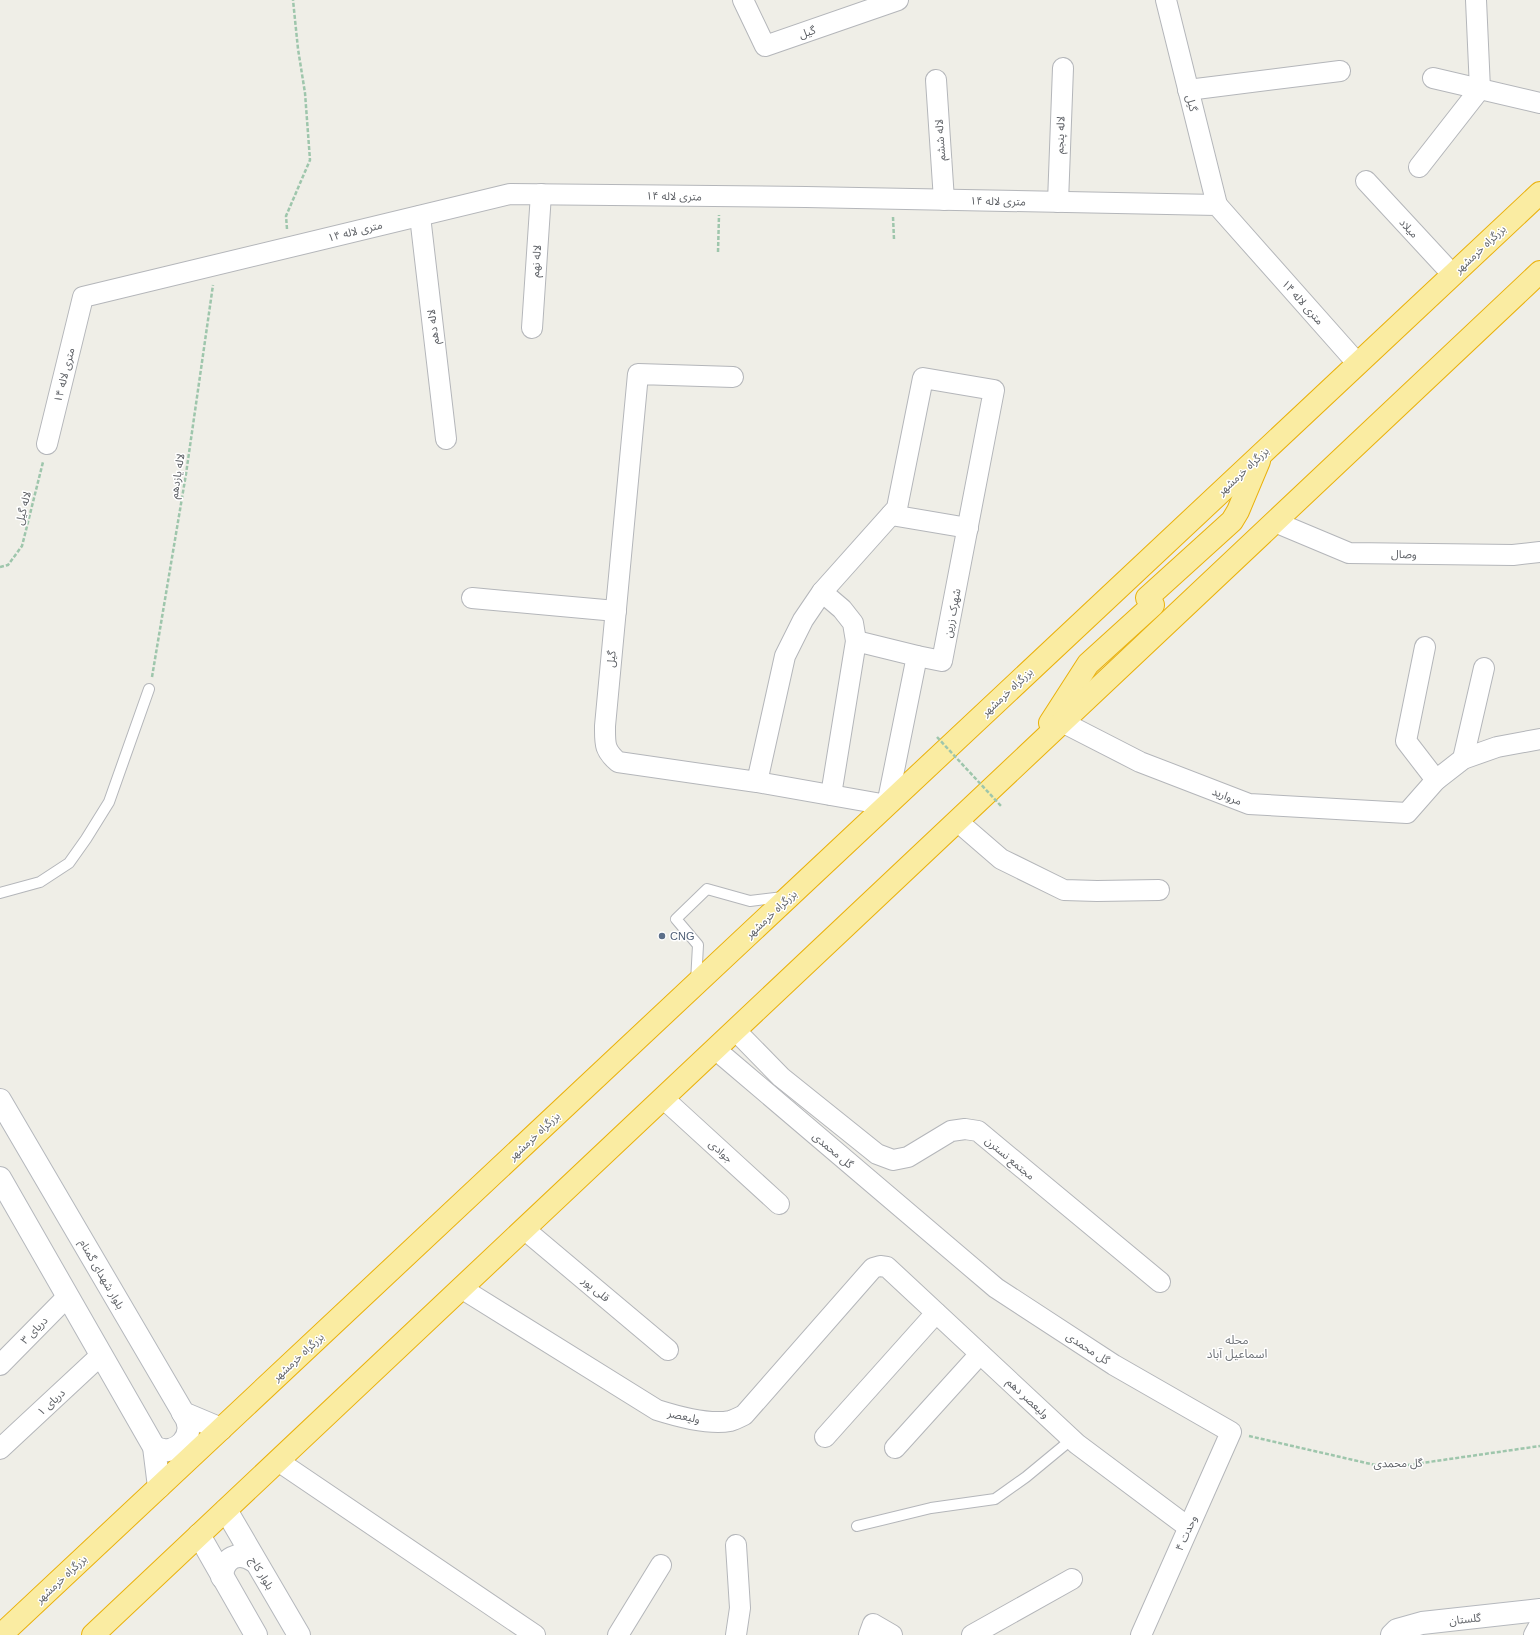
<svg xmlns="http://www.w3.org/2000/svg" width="1540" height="1635" font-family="Helvetica,'Noto Sans Arabic',sans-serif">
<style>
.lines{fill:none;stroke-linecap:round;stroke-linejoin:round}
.service-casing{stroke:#b4b6ba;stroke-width:12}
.minor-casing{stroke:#b4b6ba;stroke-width:22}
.secondary-casing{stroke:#b5b8bd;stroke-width:24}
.trunk-casing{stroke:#eab10c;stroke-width:24}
.path{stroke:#9ec6ac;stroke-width:2.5;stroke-dasharray:4 2;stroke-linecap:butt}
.service{stroke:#fff;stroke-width:10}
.minor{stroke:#fff;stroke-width:20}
.secondary{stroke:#fff;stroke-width:22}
.trunk{stroke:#faeca2;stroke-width:22}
.path-bridge{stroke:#9ec6ac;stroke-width:2.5;stroke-dasharray:4 2;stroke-linecap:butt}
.service-dot{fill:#5c6f8a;stroke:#fff;stroke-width:1.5}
.labels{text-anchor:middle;stroke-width:3;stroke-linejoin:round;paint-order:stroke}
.street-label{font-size:11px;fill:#5e6166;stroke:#fff}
.service-label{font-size:11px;fill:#4e5e75;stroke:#fff;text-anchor:start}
.neighbourhood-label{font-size:12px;fill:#6f7378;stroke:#fff}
</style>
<rect width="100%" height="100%" fill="#efeee7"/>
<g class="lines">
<g class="service-casing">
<g id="service">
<polyline points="0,893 40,882 69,863 86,839 109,802 149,689"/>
<polyline points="696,982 698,945 676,919 707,889 750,901 783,897"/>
<polyline points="857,1526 931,1508 995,1499 1026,1477 1072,1439"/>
</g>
</g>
<g class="minor-casing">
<g id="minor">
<polyline points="743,0 765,46 898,0"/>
<polyline points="1166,0 1217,205"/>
<polyline points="1433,78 1540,103"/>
<polyline points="936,80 944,200"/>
<polyline points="1188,90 1340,71"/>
<polyline points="1419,167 1480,89 1476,0"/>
<polyline points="1366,181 1453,275"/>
<polyline points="1058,202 1063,68"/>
<polyline points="420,216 446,439"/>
<polyline points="532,328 541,194"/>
<path d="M733,377L638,374L605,726C605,744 604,750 618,762L757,782L887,805L917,656L942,661L994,390L923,378L897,508L822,592L803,620L785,656L757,782"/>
<polyline points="47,444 83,297 510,194 806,197 1217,205 1358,364"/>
<polyline points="891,515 968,528"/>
<polyline points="1275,522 1349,553 1513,555 1540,552"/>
<polyline points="822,592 842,609 853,623 856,641 831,795"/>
<polyline points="472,598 616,611"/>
<polyline points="856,641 917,656"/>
<polyline points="1425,647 1406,741 1436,780"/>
<polyline points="1062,722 1140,762 1249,804 1407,813 1436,780 1463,759 1497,747 1540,739"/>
<polyline points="1463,759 1484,668"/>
<polyline points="957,821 1001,859 1064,890 1097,891 1159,890"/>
<polyline points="735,1030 781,1077 877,1154 893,1160 908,1157 951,1131 965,1129 978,1131 1160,1282"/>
<polyline points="715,1049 996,1288 1114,1365 1231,1432 1141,1635"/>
<polyline points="663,1098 779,1204"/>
<polyline points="524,1229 668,1350"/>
<path d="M461,1288L657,1410C676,1416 710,1425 730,1421C734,1420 740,1417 744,1415L873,1268L880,1266L887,1267L1077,1444L1188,1527"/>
<polyline points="0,1365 68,1296"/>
<polyline points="825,1437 936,1313"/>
<polyline points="895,1448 980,1354"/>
<polyline points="0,1449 101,1355"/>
<polyline points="278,1461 535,1635"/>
<polyline points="618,1635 661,1565"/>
<polyline points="736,1635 740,1608 736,1545"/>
<polyline points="869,1635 873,1624 892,1635"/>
<polyline points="972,1635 1072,1579"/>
<polyline points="1534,1635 1540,1624"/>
</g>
</g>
<g class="secondary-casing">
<g id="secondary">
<polyline points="0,1100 181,1409 183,1413 221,1429"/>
<polyline points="0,1178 154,1447 159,1487"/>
<path d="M154,1447C176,1459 199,1434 183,1413"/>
<polyline points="226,1510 299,1635"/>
<polyline points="199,1535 256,1635"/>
<path d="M222,1577C223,1558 238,1550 254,1561"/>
<polyline points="1392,1635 1397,1630 1422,1623 1540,1610"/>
</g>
</g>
<g class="trunk-casing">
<g id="trunk">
<polyline points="1147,598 1232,521 1238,511 1259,461"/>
<polyline points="1050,723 1088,664 1153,605"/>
<polyline points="1,1635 1540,193"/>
<polyline points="93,1635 1540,272"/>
</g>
</g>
<g class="path">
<polyline points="893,217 894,239"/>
<polyline points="287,229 286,216 310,160 305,93 298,49 293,0"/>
<polyline points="718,252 719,215"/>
<polyline points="0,567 8,565 22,546 43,462"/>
<polyline points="152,677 186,474 213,285"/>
<polyline points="1249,1436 1375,1465 1408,1465 1540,1446"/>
</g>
<use href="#service" class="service"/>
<use href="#minor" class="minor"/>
<use href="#secondary" class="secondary"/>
<use href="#trunk" class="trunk"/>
<polyline class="path-bridge" points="937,737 1001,806"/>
</g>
<circle class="service-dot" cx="662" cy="936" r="4"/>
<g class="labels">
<g class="street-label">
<text transform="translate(807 32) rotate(-19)" y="4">گیل</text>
<text transform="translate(1192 103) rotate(76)" y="4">گیل</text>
<text transform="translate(1060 135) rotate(-88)" y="4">لاله پنجم</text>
<text transform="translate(940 140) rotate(-94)" y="4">لاله ششم</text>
<text transform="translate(674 196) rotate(1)" y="4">۱۴ متری لاله</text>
<text transform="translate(998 201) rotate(1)" y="4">۱۴ متری لاله</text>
<text transform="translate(1409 228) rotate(47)" y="4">میلاد</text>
<text transform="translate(355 231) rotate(-14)" y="4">۱۴ متری لاله</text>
<text transform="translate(1480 249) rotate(-43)" y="4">بزرگراه خرمشهر</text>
<text transform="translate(536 261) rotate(-86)" y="4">لاله نهم</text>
<text transform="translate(1303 302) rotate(48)" y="4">۱۴ متری لاله</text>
<text transform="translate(433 327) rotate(-97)" y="4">لاله دهم</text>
<text transform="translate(64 375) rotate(-76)" y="4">۱۴ متری لاله</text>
<text transform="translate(1243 471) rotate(-43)" y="4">بزرگراه خرمشهر</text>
<text transform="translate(177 476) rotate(-81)" y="4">لاله یازدهم</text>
<text transform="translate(23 508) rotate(-76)" y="4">لاله گیل</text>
<text transform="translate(1404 554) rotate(1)" y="4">وصال</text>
<text transform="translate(952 613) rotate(-79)" y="4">شهرک زرین</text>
<text transform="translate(611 659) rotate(-85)" y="4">گیل</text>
<text transform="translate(1007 692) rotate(-43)" y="4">بزرگراه خرمشهر</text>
<text transform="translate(1227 796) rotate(21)" y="4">مروارید</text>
<text transform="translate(771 914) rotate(-43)" y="4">بزرگراه خرمشهر</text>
<text transform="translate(534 1136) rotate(-43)" y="4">بزرگراه خرمشهر</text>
<text transform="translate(833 1150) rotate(40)" y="4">گل محمدی</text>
<text transform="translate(721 1151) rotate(42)" y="4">جوادی</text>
<text transform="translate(1010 1158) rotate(40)" y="4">مجتمع نسترن</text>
<text transform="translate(102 1274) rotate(60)" y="4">بلوار شهدای گمنام</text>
<text transform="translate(596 1289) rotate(40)" y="4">قلی پور</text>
<text transform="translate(34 1330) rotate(-46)" y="4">دریای ۳</text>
<text transform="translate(1088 1348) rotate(33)" y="4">گل محمدی</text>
<text transform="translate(298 1357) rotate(-43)" y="4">بزرگراه خرمشهر</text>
<text transform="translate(1028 1398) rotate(43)" y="4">ولیعصر دهم</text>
<text transform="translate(51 1402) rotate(-43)" y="4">دریای ۱</text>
<text transform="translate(684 1416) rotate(12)" y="4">ولیعصر</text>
<text transform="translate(1398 1463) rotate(-1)" y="4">گل محمدی</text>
<text transform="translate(1186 1533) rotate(-66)" y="4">وحدت ۴</text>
<text transform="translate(262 1573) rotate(59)" y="4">بلوار کاج</text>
<text transform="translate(61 1579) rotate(-43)" y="4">بزرگراه خرمشهر</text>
<text transform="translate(1465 1619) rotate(-6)" y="4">گلستان</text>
</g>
<g class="service-label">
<text x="670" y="940">CNG</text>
</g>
<g class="neighbourhood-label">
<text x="1237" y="1344">محله<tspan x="1237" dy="14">اسماعیل آباد</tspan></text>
</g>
</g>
</svg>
